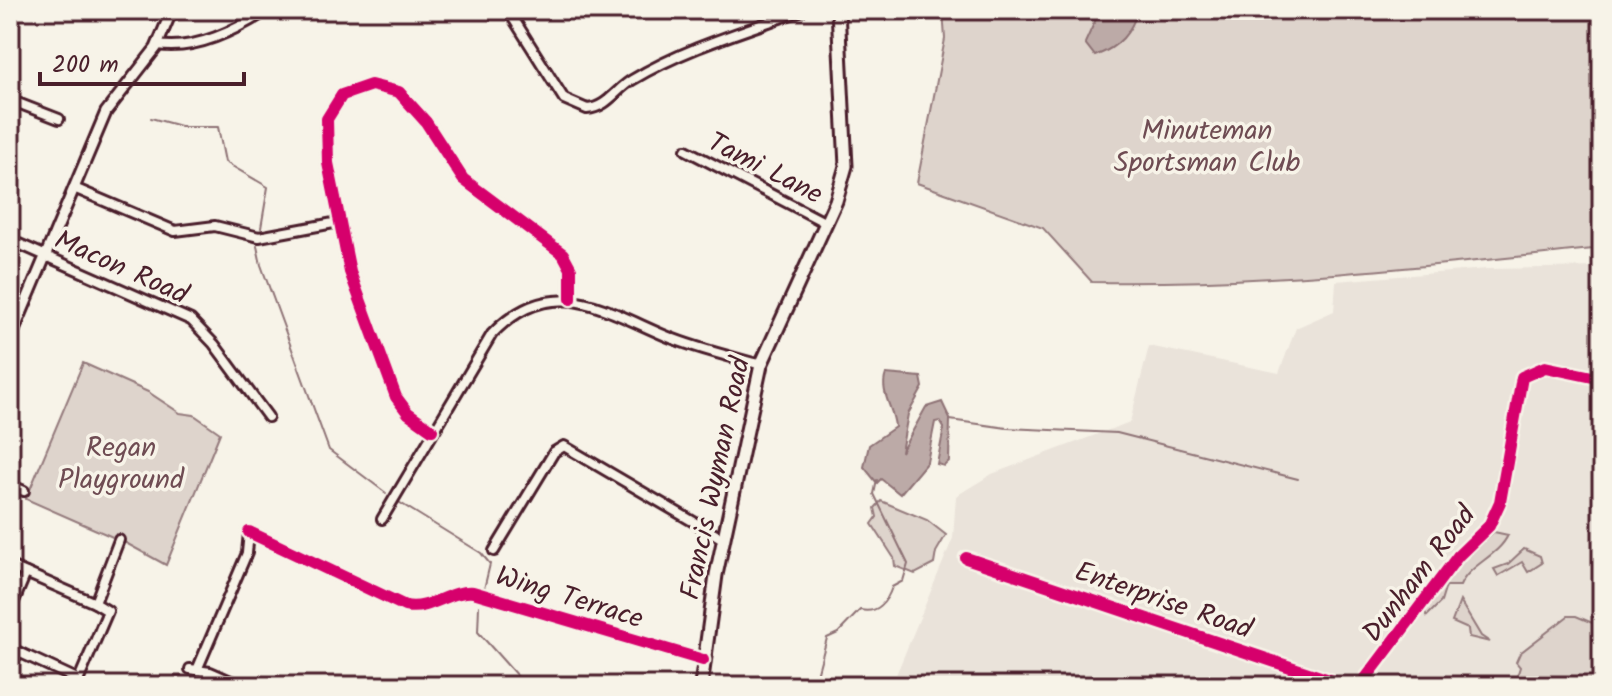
<svg xmlns="http://www.w3.org/2000/svg" width="1612" height="696" font-family="Kalam,sans-serif">
<style>
.built{fill:#eae3da}
.green{fill:#ded4cc;stroke:#947a7c;stroke-width:2}
.water{fill:#bcaaa7;stroke:#8e7275;stroke-width:2}
.lines{fill:none;stroke-linecap:round;stroke-linejoin:round}
.stream{stroke:#8e7275;stroke-width:2}
.minor-casing{stroke:#4a1f2b;stroke-width:14}
.tertiary-casing{stroke:#4a1f2b;stroke-width:15}
.secondary-casing{stroke:#4a1f2b;stroke-width:17}
.minor{stroke:#f7f3e8;stroke-width:8}
.tertiary{stroke:#f7f3e8;stroke-width:9}
.secondary{stroke:#f7f3e8;stroke-width:11}
.cycleway-casing{stroke:#f7f3e8;stroke-width:17}
.cycleway{stroke:#d6006c;stroke-width:12}
.labels{text-anchor:middle;stroke-width:7;stroke-linejoin:round;paint-order:stroke}
.park-label{font-size:28px;fill:#6f4c53;stroke:#f7f3e8}
.street-label{font-size:28px;fill:#4a1f2b;stroke:#f7f3e8}
</style>
<rect width="100%" height="100%" fill="#f7f3e8"/>
<filter id="ink" filterUnits="userSpaceOnUse"><feTurbulence type="fractalNoise" baseFrequency=".0125" numOctaves="2"/><feDisplacementMap in="SourceGraphic" scale="16" xChannelSelector="R" yChannelSelector="G"/><feConvolveMatrix kernelMatrix="1 2 1 2 8 2 1 2 1" color-interpolation-filters="sRGB"/></filter>
<g filter="url(#ink)">
<polygon class="built" points="1602,267 1602,686 897,686 896,675 953,538 956,496 992,474 1130,422 1149,346 1279,373 1296,328 1334,311 1336,281 1487,269"/>
<g class="green">
<path d="M943,10H1602V248C1433,266 1263,285 1092,282L1043,228L917,183L945,39Z"/>
<polygon points="83,363 148,392 180,413 194,415 220,433 166,565 124,542 26,499"/>
<polygon points="881,501 927,520 946,535 936,552 934,564 915,574 895,566 894,558 872,524 877,517 875,508"/>
<path d="M1494,532L1508,535C1498,557 1469,564 1460,586H1446L1441,602L1427,616L1424,610L1463,559Z"/>
<polygon points="1524,549 1540,556 1542,563 1528,572 1522,562 1498,576 1494,569 1508,564"/>
<polygon points="1460,601 1481,636 1490,642 1469,637 1468,629 1452,622"/>
<polygon points="1568,616 1576,616 1602,627 1602,686 1514,686 1520,667 1516,662 1520,653"/>
</g>
<g class="water">
<path d="M1100,10H1138C1131,33 1119,47 1095,56L1085,43Z"/>
<path d="M886,374L921,377L923,387L908,414L901,452L926,407L942,402L950,419L949,461L944,466L937,464L944,428L940,421L935,422L927,462L900,494L881,479L877,483L864,467L869,445L895,427C894,409 879,392 886,374Z"/>
</g>
<g class="lines">
<g class="stream">
<polyline points="151,118 184,127 218,127 225,162 268,187 261,228"/>
<polyline points="257,246 261,265 329,450 386,493"/>
<polyline points="950,420 1007,428 1117,433 1298,479"/>
<polyline points="397,501 481,553 490,564 484,589"/>
<polyline points="479,606 478,632 526,686"/>
<path d="M814,686L827,638L838,633L860,610C877,614 887,602 892,587L903,581L908,564L874,494L877,480"/>
</g>
<g class="minor-casing">
<g id="minor">
<path d="M508,10L564,99L587,109C608,107 615,90 632,80C685,48 745,31 803,10"/>
<path d="M158,45C196,51 236,30 268,10"/>
<polyline points="10,100 59,119"/>
<polyline points="686,150 826,223"/>
<polyline points="74,188 175,231 215,226 259,237 339,222"/>
<polyline points="10,240 191,320 214,344 268,417"/>
<polyline points="432,430 408,413 396,397 350,272 328,163 327,119 342,95 371,85 399,92 426,122 463,179 563,254 571,269 571,299"/>
<polyline points="10,485 24,491"/>
<path d="M382,519L492,334C552,272 604,310 666,336C697,349 729,356 761,365"/>
<path d="M249,532L405,606C431,611 448,590 473,592L703,660"/>
<polyline points="494,551 554,452 564,446 723,539"/>
<polyline points="966,558 1347,686"/>
<polyline points="10,566 95,603"/>
<polyline points="10,611 26,573"/>
<polyline points="10,648 79,680"/>
<polyline points="190,669 210,672 242,686"/>
<polyline points="197,670 247,553 249,532"/>
<polyline points="76,686 108,611 95,603 119,540"/>
<polyline points="1360,686 1458,556 1489,526 1500,502 1522,377 1545,367 1602,379"/>
</g>
</g>
<g class="tertiary-casing">
<polyline id="tertiary" points="10,340 106,112 156,48 172,10"/>
</g>
<g class="secondary-casing">
<polyline id="secondary" points="701,686 716,575 761,365 836,201 846,166 838,10"/>
</g>
<use href="#minor" class="minor"/>
<use href="#tertiary" class="tertiary"/>
<use href="#secondary" class="secondary"/>
<g class="cycleway-casing">
<g id="cycleway">
<polyline points="432,430 408,413 396,397 350,272 328,163 327,119 342,95 371,85 399,92 426,122 463,179 563,254 571,269 571,299"/>
<path d="M249,532L405,606C431,611 448,590 473,592L703,660"/>
<polyline points="966,558 1347,686"/>
<polyline points="1360,686 1458,556 1489,526 1500,502 1522,377 1545,367 1602,379"/>
</g>
</g>
<use href="#cycleway" class="cycleway"/>
</g>
</g>
<g class="labels">
<g class="park-label">
<text x="1207" y="139">Minuteman<tspan x="1207" dy="32">Sportsman Club</tspan></text>
<text x="121" y="456">Regan<tspan x="121" dy="32">Playground</tspan></text>
</g>
<g class="street-label">
<text transform="translate(766 167) rotate(27)" y="10">Tami Lane</text>
<text transform="translate(122 266) rotate(24)" y="10">Macon Road</text>
<text transform="translate(714 478) rotate(-78)" y="10">Francis Wyman Road</text>
<text transform="translate(1418 573) rotate(-52)" y="10">Dunham Road</text>
<text transform="translate(570 596) rotate(17)" y="10">Wing Terrace</text>
<text transform="translate(1164 599) rotate(19)" y="10">Enterprise Road</text>
</g>
</g>
<rect width="1612" height="696" fill="none" stroke="#f7f3e8" stroke-width="40"/>
<rect x="20" y="20" width="1572" height="656" fill="none" stroke="#4a1f2b" stroke-width="3" filter="url(#ink)"/>
<path d="M40 72v12h204v-12" fill="none" stroke="#4a1f2b" stroke-width="4"/>
<text x="52" y="72" font-size="24" fill="#4a1f2b" stroke="#f7f3e8" stroke-width="6" paint-order="stroke">200 m</text>
</svg>
